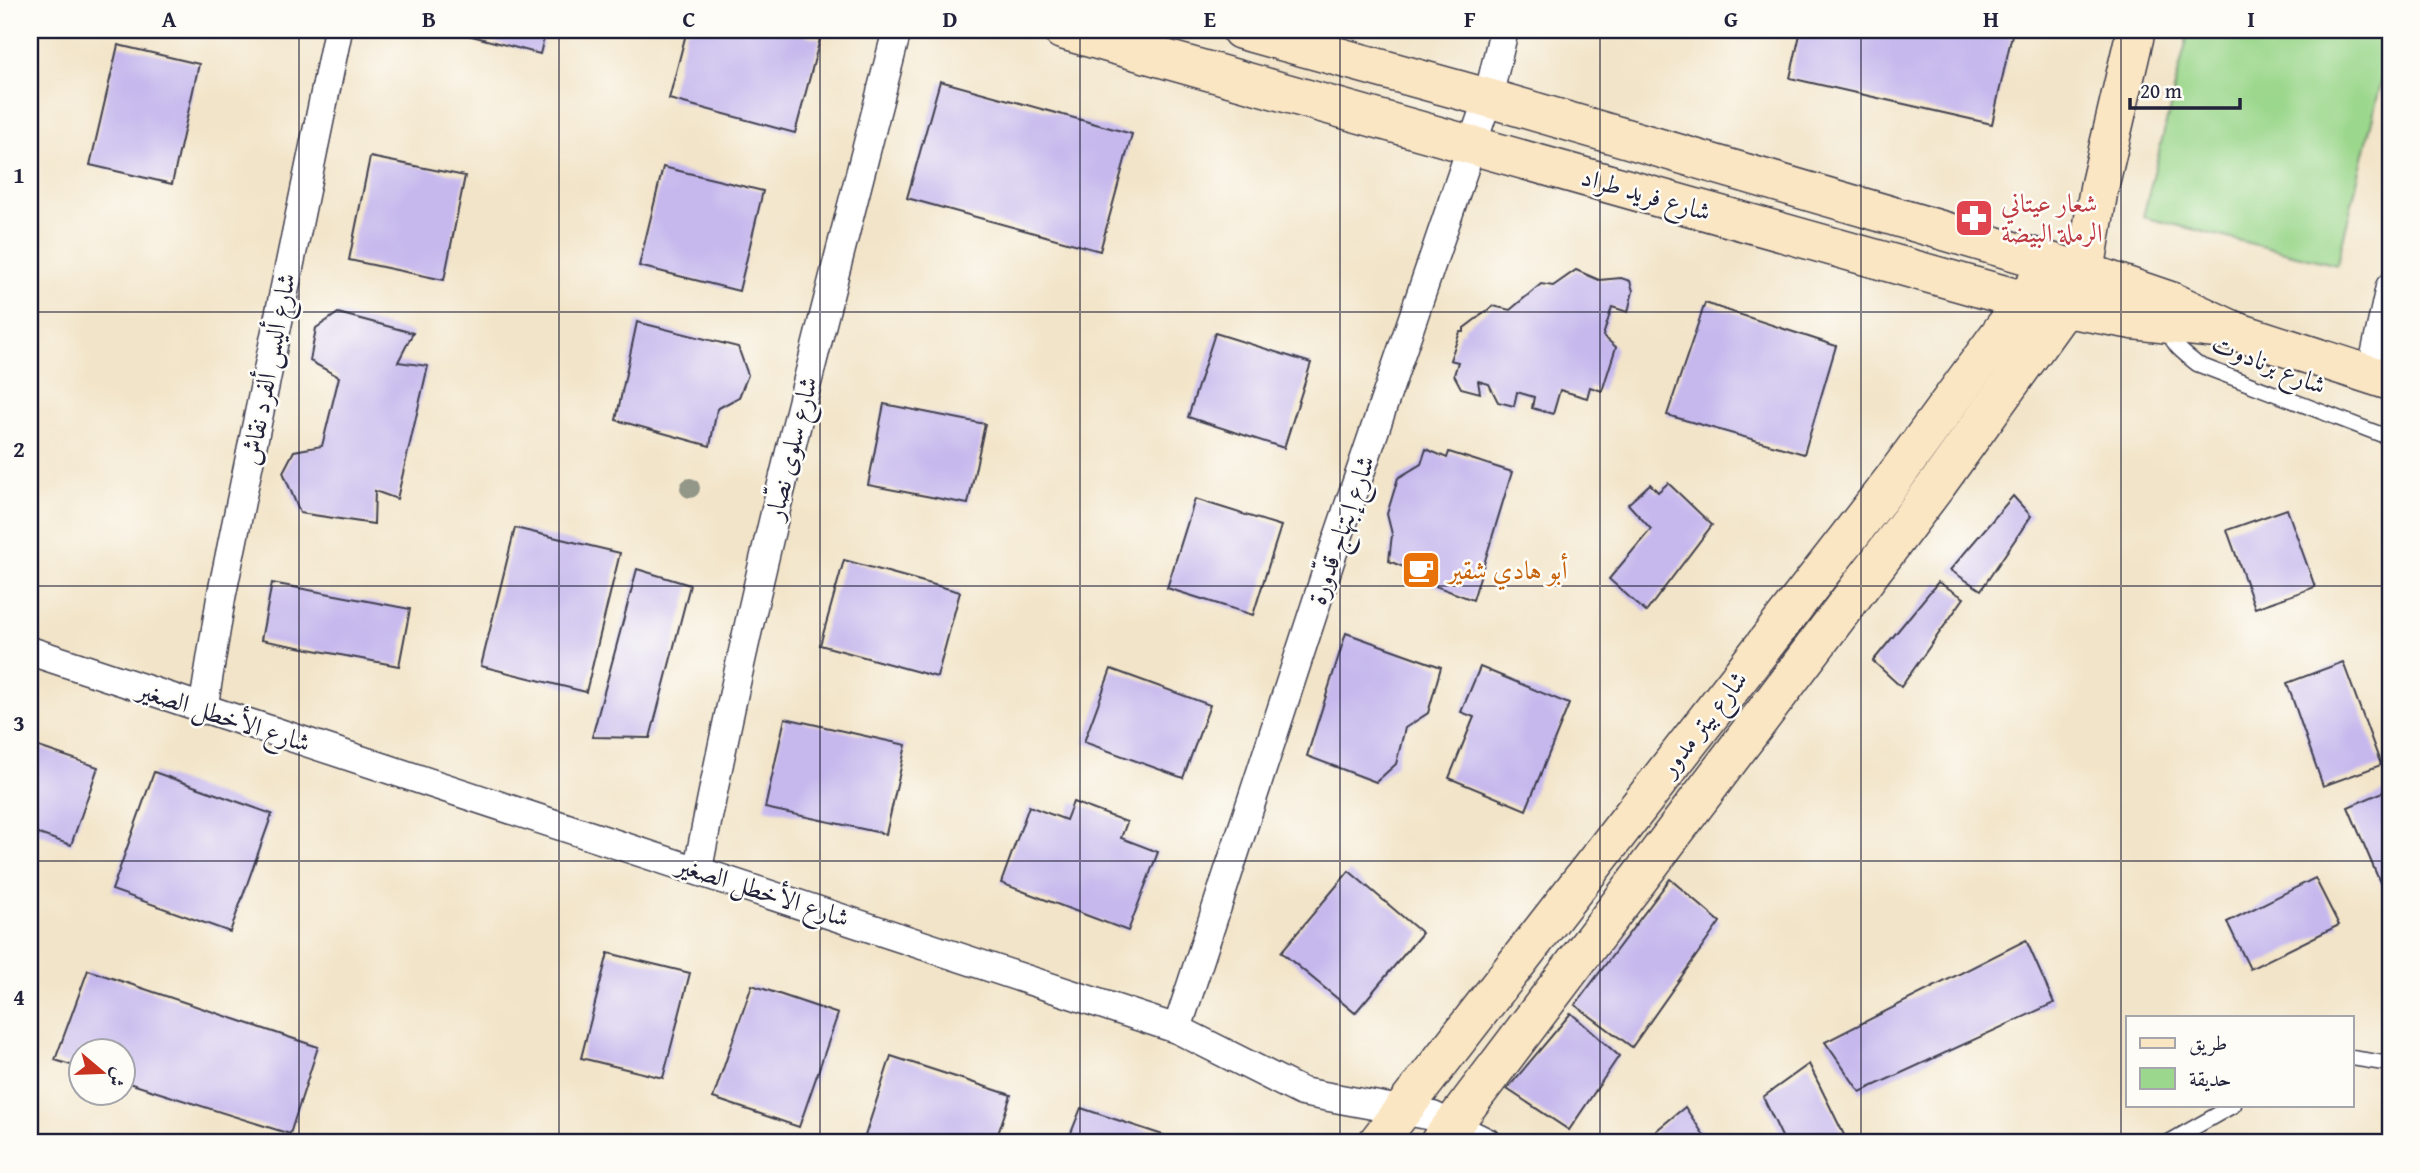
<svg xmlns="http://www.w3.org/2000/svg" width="2420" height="1173" font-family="'Gentium Book Plus',Amiri,serif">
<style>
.green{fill:#9bd78c;stroke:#5e7c64;stroke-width:2}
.building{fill:#c6b8ed}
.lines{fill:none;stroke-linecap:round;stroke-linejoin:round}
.lane-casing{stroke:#413f50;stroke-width:17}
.street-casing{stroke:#413f50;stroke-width:31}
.secondary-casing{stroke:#413f50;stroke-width:41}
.lane{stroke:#fff;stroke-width:14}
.street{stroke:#fff;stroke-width:28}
.secondary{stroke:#fbe6c3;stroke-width:38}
.tree{fill:#939788}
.grid{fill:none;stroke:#22223b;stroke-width:2;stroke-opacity:0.55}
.labels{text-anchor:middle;stroke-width:5;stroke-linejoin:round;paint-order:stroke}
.street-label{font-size:26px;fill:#22223b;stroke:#fdfcf7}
.health-label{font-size:26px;fill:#be3a42;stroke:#fdfcf7;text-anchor:start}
.food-label{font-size:26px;fill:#c56008;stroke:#fdfcf7;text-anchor:start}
.neatline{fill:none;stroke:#22223b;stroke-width:2.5}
.grid-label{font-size:23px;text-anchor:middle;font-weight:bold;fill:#22223b}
</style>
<rect width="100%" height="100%" fill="#fdfcf7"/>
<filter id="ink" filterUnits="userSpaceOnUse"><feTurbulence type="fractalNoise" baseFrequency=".0143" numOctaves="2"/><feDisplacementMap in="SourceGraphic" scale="14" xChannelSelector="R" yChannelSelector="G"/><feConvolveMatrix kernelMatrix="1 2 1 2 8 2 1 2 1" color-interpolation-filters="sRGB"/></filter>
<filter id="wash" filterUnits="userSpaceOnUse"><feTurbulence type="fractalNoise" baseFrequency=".00686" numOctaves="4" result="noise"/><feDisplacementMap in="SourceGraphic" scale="28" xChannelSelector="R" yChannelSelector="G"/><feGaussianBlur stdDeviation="1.57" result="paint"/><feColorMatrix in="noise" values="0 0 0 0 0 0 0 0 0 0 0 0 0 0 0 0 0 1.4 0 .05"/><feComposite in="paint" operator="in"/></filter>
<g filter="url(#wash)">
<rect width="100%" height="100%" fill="#f2e4c8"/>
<polygon class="green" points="2189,30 2390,30 2390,46 2337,265 2143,217"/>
<g id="blocks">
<g class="building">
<polygon points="449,30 546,30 540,54"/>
<polygon points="687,30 786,30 820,39 795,133 669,99"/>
<polygon points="1801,30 2013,30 1992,124 1790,78"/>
<polygon points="118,45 199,64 172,184 90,165"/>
<polygon points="940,81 1132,134 1100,251 907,198"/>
<polygon points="370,157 465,176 444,280 349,260"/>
<polygon points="663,167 763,191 739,291 639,266"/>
<polygon points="1576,270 1599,280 1621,278 1630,281 1633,291 1628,312 1612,307 1603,336 1616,347 1602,391 1590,387 1587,398 1560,390 1553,414 1532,408 1534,397 1517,392 1514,406 1498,402 1489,384 1478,381 1480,393 1461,388 1454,375 1458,362 1450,360 1460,332 1464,332 1464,328 1493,306 1510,310 1541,284 1553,286"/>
<polygon points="1705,303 1836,346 1804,454 1667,415"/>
<polygon points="338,313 413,333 398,362 428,366 397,499 375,491 374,524 300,513 283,472 294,451 322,446 339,377 310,361 316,328"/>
<polygon points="637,322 738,347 748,375 739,397 717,409 710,446 616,420"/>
<polygon points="1215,333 1311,363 1284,448 1188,417"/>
<polygon points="884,404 985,424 968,504 868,485"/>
<polygon points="1426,449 1447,458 1449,452 1512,472 1473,600 1419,580 1411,570 1389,561 1392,534 1387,514 1398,478 1421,464"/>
<polygon points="1668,483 1712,525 1646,612 1609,579 1651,529 1628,504 1650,484 1658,492"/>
<polygon points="2013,496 2031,516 1981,590 1950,570"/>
<polygon points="1195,499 1281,526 1253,615 1167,588"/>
<polygon points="2287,509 2315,587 2255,608 2227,530"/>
<polygon points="515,528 620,553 586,692 481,666"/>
<polygon points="844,560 960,592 937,677 820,645"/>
<polygon points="637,569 690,585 650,738 592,737"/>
<polygon points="1938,582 1964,598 1901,687 1873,661"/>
<polygon points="272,583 410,609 399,666 261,640"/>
<polygon points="1346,633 1441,667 1428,713 1405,728 1396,764 1376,782 1307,756"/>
<polygon points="2343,662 2381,765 2323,786 2287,683"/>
<polygon points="1480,667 1569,704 1526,810 1449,778 1474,717 1461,712"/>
<polygon points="1111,669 1210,705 1183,778 1084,742"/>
<polygon points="785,718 906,745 886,834 765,808"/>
<polygon points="30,744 98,767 71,845 30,831"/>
<polygon points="154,772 272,814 230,932 112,890"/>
<polygon points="2390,789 2390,906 2348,807"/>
<polygon points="1073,802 1127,822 1121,838 1158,852 1128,931 1001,883 1029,806 1066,820"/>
<polygon points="1349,871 1422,933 1355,1013 1281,952"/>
<polygon points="2315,878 2339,925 2250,969 2227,922"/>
<polygon points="1670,879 1720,922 1632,1047 1575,1005"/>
<polygon points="2026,940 2054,1003 1860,1092 1825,1042"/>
<polygon points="608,953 690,973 663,1078 581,1058"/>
<polygon points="88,970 318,1047 290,1134 122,1081 122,1050 80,1050 80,1068 55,1060"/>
<polygon points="752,985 838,1014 799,1127 713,1098"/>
<polygon points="1571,1013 1619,1056 1569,1130 1507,1089"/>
<polygon points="891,1056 1011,1095 995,1143 878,1143 864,1139"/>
<polygon points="1809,1064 1848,1143 1785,1143 1763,1097"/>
<polygon points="1685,1107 1709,1143 1641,1143"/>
<polygon points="1081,1108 1187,1143 1067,1143"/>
</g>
</g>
</g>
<g filter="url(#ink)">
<use href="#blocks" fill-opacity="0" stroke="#413f50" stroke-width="2"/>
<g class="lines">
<g class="lane-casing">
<g id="lane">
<path d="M2169,327C2170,345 2184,353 2197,364L2390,438"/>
<polyline points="2352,1058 2390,1064"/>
<polyline points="2167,1143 2234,1105"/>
</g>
</g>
<g class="street-casing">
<g id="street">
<polyline points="2371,374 2390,287"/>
<polyline points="30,651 1177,1029 1302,1092 1433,1116 1488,1143"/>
<polyline points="203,710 221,598 338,30"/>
<path d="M698,869C751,587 826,309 897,30"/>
<polyline points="1177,1029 1332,555 1488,98 1504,30"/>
</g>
</g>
<g class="secondary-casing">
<g id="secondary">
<polyline points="1062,30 2026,301 2133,320 2235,331"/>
<polyline points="1241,30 1488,98 2085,272 2173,302 2235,331 2390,381"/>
<polyline points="1377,1143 1892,481 2039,280"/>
<polyline points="1439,1143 1936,486 2064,308 2085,272 2099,188 2136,30"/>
</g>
</g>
<use href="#lane" class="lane"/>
<use href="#street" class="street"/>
<use href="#secondary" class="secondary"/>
</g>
<circle class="tree" cx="690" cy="488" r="10"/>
</g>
<path class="grid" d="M299,30V1143M559,30V1143M820,30V1143M1080,30V1143M1340,30V1143M1600,30V1143M1861,30V1143M2121,30V1143M30,312H2390M30,586H2390M30,861H2390"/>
<defs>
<g id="pharmacy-square" transform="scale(2.0125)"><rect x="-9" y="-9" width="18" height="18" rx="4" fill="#e0444e" stroke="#fdfcf7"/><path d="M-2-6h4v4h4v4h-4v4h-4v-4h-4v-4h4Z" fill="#fff"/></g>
<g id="cafe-square" transform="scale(2.0125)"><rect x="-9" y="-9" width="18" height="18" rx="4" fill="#e8710a" stroke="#fdfcf7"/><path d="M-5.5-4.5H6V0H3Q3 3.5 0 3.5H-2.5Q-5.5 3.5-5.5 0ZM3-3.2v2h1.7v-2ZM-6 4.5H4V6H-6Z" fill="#fff"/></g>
</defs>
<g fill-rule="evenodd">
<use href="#pharmacy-square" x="1974" y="218"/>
<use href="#cafe-square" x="1421" y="570"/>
</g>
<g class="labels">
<g class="street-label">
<text transform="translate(1646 194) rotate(16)" y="9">شارع فريد طراد</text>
<text transform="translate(2269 364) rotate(22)" y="9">شارع برنادوت</text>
<text transform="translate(268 369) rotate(-79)" y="9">شارع أليس ألفرد نقاش</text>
<text transform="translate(791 448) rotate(-76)" y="9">شارع سلوى نصّار</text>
<text transform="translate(1341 530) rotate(-71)" y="9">شارع إبتهاج قدّورة</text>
<text transform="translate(224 716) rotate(18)" y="9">شارع الأخطل الصغير</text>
<text transform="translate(1703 723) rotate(-52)" y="9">شارع بيتر مدور</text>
<text transform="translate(763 891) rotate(18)" y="9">شارع الأخطل الصغير</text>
</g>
<g class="health-label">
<text x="2001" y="212">شعار عيتاني<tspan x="2001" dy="30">الرملة البيضة</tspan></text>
</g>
<g class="food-label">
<text x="1448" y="579">أبو هادي شقير</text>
</g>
</g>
<rect width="2420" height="1173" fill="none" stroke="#fdfcf7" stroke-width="77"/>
<rect x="2126" y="1016" width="228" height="91" fill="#fdfcf7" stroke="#a5a5ac" stroke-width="2"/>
<rect x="2140" y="1038" width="35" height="10" fill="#fbe6c3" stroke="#a5a5ac" stroke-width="2"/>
<text x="2189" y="1050" font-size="21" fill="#22223b">طريق</text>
<rect x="2140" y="1068" width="35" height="21" fill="#9bd78c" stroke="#a5a5ac" stroke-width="2"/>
<text x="2189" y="1086" font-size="21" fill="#22223b">حديقة</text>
<g transform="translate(102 1072) rotate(109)"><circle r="33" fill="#fdfcf7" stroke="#a5a5ac" stroke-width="2"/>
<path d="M0-5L12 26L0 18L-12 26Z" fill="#c8321e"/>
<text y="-10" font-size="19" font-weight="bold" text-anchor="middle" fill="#22223b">ش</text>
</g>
<path d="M2130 98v10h110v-10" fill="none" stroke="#22223b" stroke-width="3.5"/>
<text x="2140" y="98" font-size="21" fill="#22223b" stroke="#fdfcf7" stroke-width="5" paint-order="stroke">20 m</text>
<rect x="38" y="38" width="2344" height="1096" class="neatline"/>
<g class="grid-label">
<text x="169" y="27">A</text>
<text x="429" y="27">B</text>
<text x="689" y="27">C</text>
<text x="950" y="27">D</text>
<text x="1210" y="27">E</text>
<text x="1470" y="27">F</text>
<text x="1731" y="27">G</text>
<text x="1991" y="27">H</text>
<text x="2251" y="27">I</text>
<text x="19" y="183">1</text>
<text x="19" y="457">2</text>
<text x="19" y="731">3</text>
<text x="19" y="1005">4</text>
</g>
</svg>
